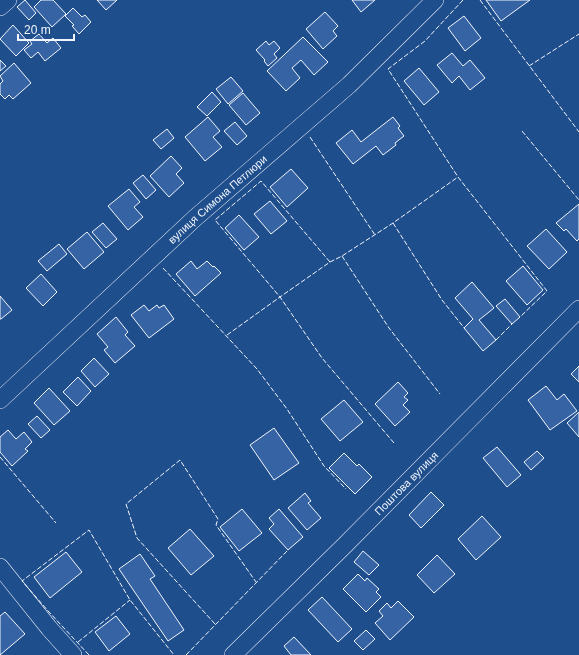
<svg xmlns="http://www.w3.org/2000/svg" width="579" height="655" font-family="Helvetica,sans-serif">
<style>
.building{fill:#3563a3;stroke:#f2f6ff}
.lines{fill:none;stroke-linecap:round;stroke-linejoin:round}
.minor-casing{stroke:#f2f6ff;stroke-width:18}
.minor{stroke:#1f4e8c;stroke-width:17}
.fence{stroke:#f2f6ff;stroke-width:1;stroke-dasharray:5 2;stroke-linecap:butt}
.labels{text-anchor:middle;stroke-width:3;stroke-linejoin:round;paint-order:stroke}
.street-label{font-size:11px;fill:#f2f6ff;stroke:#1f4e8c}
</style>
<rect width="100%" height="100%" fill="#1f4e8c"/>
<g class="building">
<polygon points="25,0 36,13 29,20 17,7"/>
<polygon points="41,0 53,0 66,14 52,27 34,7"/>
<polygon points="97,0 117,0 106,10"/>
<polygon points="352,0 375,0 361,12"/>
<polygon points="486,0 530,0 501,21"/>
<polygon points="73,8 82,17 85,15 91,22 79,34 72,26 74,25 65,16"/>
<polygon points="325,12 338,26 333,31 337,36 323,49 306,29"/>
<polygon points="464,16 481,38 465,51 448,28"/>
<polygon points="13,25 29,43 16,56 0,39"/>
<polygon points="39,34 47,43 53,38 61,48 45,61 38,52 31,58 24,50 32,44 30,41"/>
<polygon points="303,37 328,62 314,75 301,60 292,68 300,78 286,91 267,71"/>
<polygon points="266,41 269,45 274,41 280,48 274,54 277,58 268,66 264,61 265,60 256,50"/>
<polygon points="452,53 463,66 470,60 485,78 470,90 459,76 452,83 437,65"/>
<polygon points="0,60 6,66 0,71"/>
<polygon points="14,63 31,83 13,99 9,95 5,99 0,94 0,84 3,81 0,76"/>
<polygon points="419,68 439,92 424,105 404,81"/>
<polygon points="231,77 243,91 228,104 216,89"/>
<polygon points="212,92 221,102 207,116 197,107"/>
<polygon points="243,93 260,113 246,125 229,105"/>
<polygon points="208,117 220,131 213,137 222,147 205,161 185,137"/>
<polygon points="393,117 400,126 398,128 404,136 395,143 396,145 383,155 376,146 353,164 336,143 352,130 361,142"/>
<polygon points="235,122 247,136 237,145 224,131"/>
<polygon points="167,129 174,138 161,149 153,140"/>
<polygon points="171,156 182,168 176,174 184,183 169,197 150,176"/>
<polygon points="291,169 308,188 287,207 270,187"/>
<polygon points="143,175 156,190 146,199 133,183"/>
<polygon points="129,189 140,202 134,207 143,217 128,230 108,206"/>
<polygon points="270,201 287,221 271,234 254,214"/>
<polygon points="579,204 579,239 577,241 566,229 564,231 556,223"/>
<polygon points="239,215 259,237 244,250 225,228"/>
<polygon points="103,223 117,239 106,248 92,232"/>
<polygon points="546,229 567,252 549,269 527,246"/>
<polygon points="87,232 104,252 84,269 67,249"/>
<polygon points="59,244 67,254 47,271 38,261"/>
<polygon points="191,261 197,269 207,261 213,267 214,266 221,273 195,296 176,274"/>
<polygon points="523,266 543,290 527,305 506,281"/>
<polygon points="41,274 57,292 43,306 26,288"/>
<polygon points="472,282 494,308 479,320 496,340 483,351 464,328 473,319 455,298"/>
<polygon points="0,296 12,310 1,319 0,319"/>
<polygon points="505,299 520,317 512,324 496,306"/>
<polygon points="144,305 149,311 157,305 159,308 164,305 174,319 149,338 131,315"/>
<polygon points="116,317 128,332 125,335 135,346 115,363 104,350 108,347 97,334"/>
<polygon points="94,358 109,374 95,387 81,371"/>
<polygon points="579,366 579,382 571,374"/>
<polygon points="78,377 91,391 77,406 63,392"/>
<polygon points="398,382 408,393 404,397 408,400 403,405 410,412 395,426 375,404"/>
<polygon points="546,386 557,400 564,394 577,411 550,430 528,400"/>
<polygon points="49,388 70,411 54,425 34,403"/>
<polygon points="344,400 363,422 340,441 321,419"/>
<polygon points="579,412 579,437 567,423"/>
<polygon points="37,416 50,430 41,438 28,424"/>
<polygon points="274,428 299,463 274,480 250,445"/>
<polygon points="8,430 16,439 24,432 32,442 25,449 28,451 12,466 0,452 0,437"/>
<polygon points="497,447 521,475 507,487 483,458"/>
<polygon points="537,451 544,458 531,470 524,462"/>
<polygon points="344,453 357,466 359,464 372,477 355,494 329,468"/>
<polygon points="431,492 444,505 421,528 409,515"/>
<polygon points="305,493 311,501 308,503 321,518 307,530 288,508"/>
<polygon points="242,509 262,533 239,551 220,527"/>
<polygon points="279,509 303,537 288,550 269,529 274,524 269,518"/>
<polygon points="482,516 501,537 476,560 458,539"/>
<polygon points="190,529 214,556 191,575 168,548"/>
<polygon points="363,551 379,565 369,575 354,562"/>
<polygon points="66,552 82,572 50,598 34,577"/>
<polygon points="140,554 155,576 150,579 184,630 168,641 119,569"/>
<polygon points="437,555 455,574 434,593 417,575"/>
<polygon points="358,574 365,581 367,578 379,589 376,592 381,597 366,612 343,589"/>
<polygon points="322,597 352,629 338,642 308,610"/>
<polygon points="398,601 414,617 390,640 375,623 383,616 379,611 387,603 391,608"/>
<polygon points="5,612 25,634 0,655 0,616"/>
<polygon points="116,616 130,634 109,651 95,632"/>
<polygon points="366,630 375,639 363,650 354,641"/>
<polygon points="294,637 311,655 291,655 284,646"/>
</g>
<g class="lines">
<g class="minor-casing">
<g id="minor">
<polyline points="0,7 8,0"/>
<path id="s1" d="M0,400L195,218L349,85L435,0"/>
<polyline points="0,567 49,628 73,655"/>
<path id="s2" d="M233,655L345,545L579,309"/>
</g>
</g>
<use href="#minor" class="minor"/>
<g class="fence">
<polyline points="463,0 425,41 388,69 458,177 547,291 520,317"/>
<polyline points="480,0 579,132"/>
<polyline points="529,66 579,34"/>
<polyline points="522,131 579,200"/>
<polyline points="310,137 375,235"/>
<polyline points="393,223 442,300 465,329"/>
<polyline points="342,256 389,328 440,394"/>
<polyline points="330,262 261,181 215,220 280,297 322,358 394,443"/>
<polyline points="163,268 257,369 287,409 324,466 346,489"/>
<polyline points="227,335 280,297 330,262 342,256 393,223 458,177"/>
<polyline points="496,340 512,324"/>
<polyline points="0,457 56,523"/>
<polyline points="215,624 137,538 126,504 180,460 218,519 216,525 256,582"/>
<polyline points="78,642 130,600"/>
<polyline points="89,655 49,612 22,581 89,530 130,600 174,655"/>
<polyline points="186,655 288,550"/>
</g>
</g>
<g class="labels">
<g class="street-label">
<text dy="4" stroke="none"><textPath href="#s1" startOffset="296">вулиця Симона Петлюри</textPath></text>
<text dy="4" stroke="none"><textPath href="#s2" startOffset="244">Поштова вулиця</textPath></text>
</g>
</g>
<path d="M18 34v6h56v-6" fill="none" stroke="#f2f6ff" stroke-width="2"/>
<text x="24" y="34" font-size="12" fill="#f2f6ff" stroke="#1f4e8c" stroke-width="3" paint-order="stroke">20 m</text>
</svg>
